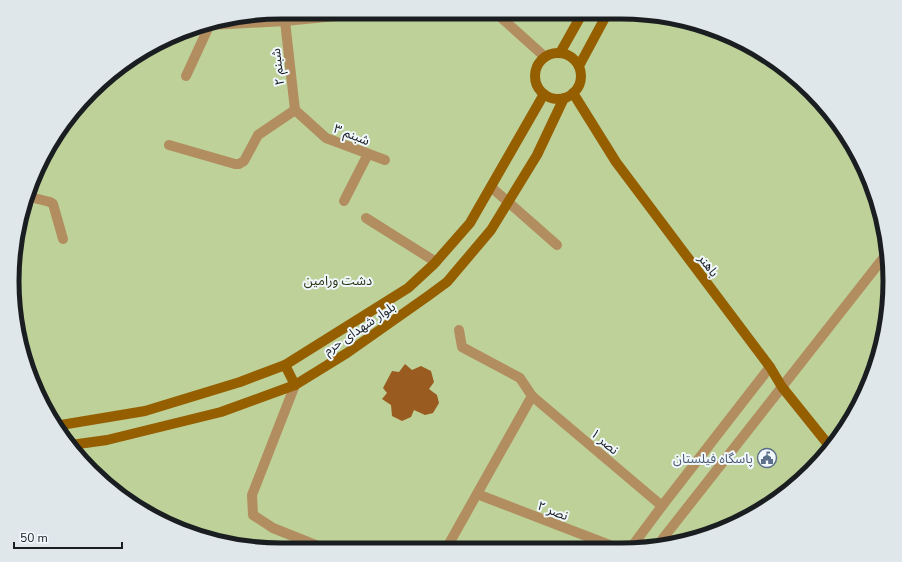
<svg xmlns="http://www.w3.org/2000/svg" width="902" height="562" font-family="'Nunito Sans','Noto Sans Arabic',sans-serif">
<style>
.green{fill:#bdd199}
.building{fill:#995b20}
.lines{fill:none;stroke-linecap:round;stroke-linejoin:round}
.minor{stroke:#b28d60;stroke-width:10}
.tertiary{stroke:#b28d60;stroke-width:10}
.secondary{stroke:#955f00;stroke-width:10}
.labels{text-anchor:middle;stroke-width:4;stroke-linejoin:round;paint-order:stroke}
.street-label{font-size:13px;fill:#1a1e21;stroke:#f1f8fd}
.park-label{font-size:13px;fill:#2a3513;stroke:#f1f8fd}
.service-label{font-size:13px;fill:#4e5e75;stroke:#f1f8fd;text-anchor:end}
.rim{fill:none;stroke:#1a1e21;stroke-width:5}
</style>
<rect width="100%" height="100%" fill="#e1ebf4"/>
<polygon class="green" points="281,12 656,14 724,32 785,68 823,104 854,147 876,195 888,246 889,299 881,351 862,400 834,445 798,483 740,522 691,541 639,549 246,548 178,530 117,494 57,430 21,351 13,264 26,194 68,117 131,57 195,26"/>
<polygon class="building" points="405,364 412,370 421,366 431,371 434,382 429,389 437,395 439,403 433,413 425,415 414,410 411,417 402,421 392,416 391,405 382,399 387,393 383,388 392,371 399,372"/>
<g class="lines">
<g class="minor">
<polyline points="285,21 295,110"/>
<polyline points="206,24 210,25 285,21 367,13"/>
<polyline points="186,76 210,24"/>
<polyline points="295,110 326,138 385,160"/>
<polyline points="169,145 235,164 239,164 244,161 258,135 295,110"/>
<polyline points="491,187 557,245"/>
<polyline points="26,196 50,202 53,204 63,239"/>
<polyline points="344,201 368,154"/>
<polyline points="366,218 436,262"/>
<polyline points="459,330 462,347 520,378 532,396 662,506"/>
<polyline points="295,385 252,495 253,515 273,528 323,548"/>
<polyline points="477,494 620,549"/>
<polyline points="657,546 888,252"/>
<polyline points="446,549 532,396"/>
<polyline points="630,549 662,506 770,367"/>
</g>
<polyline class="tertiary" points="496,13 545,57"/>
<g class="secondary">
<polyline points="560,53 582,14"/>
<circle cx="558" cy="76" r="23"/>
<polyline points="579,66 607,14"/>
<polyline points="573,93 616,162 770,367 782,387 831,448"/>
<polyline points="285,365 295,385"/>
<polyline points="55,426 145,411 240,382 285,365 408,288 434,264 470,223 544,94"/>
<polyline points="71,445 107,440 221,412 295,385 347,353 428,296 447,282 491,230 537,155 564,98"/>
</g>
</g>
<defs>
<g id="civic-ring" transform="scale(1)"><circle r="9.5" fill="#f1f8fd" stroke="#5c6f8a" stroke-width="1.5"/><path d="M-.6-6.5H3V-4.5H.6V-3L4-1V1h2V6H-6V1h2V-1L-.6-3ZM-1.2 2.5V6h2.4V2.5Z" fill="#5c6f8a"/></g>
</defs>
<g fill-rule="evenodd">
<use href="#civic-ring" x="767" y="458"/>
</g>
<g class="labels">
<g class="street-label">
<text transform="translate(277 67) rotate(-97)" y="5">شبنم ۲</text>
<text transform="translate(352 134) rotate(21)" y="5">شبنم ۳</text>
<text transform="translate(709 265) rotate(53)" y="5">باهنر</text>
<text transform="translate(359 328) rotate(-34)" y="5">بلوار شهدای حرم</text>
<text transform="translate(605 441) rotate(40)" y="5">نصر ۱</text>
<text transform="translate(553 510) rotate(21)" y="5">نصر ۲</text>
</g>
<g class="park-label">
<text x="338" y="285">دشت ورامین</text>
</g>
<g class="service-label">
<text x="753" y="463">پاسگاه فیلستان</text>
</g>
</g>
<path d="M0 0H902V562H0ZM281 19H621A262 262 0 0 1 883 281V281A262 262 0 0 1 621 543H281A262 262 0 0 1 19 281V281A262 262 0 0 1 281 19Z" fill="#e0e7eb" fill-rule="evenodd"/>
<path class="rim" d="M281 19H621A262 262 0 0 1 883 281V281A262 262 0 0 1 621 543H281A262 262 0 0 1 19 281V281A262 262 0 0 1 281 19Z"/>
<path d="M14 542v6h108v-6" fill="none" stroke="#1a1e21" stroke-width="2"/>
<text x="20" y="542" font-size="12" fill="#1a1e21" stroke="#f1f8fd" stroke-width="3" paint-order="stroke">50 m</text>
</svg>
